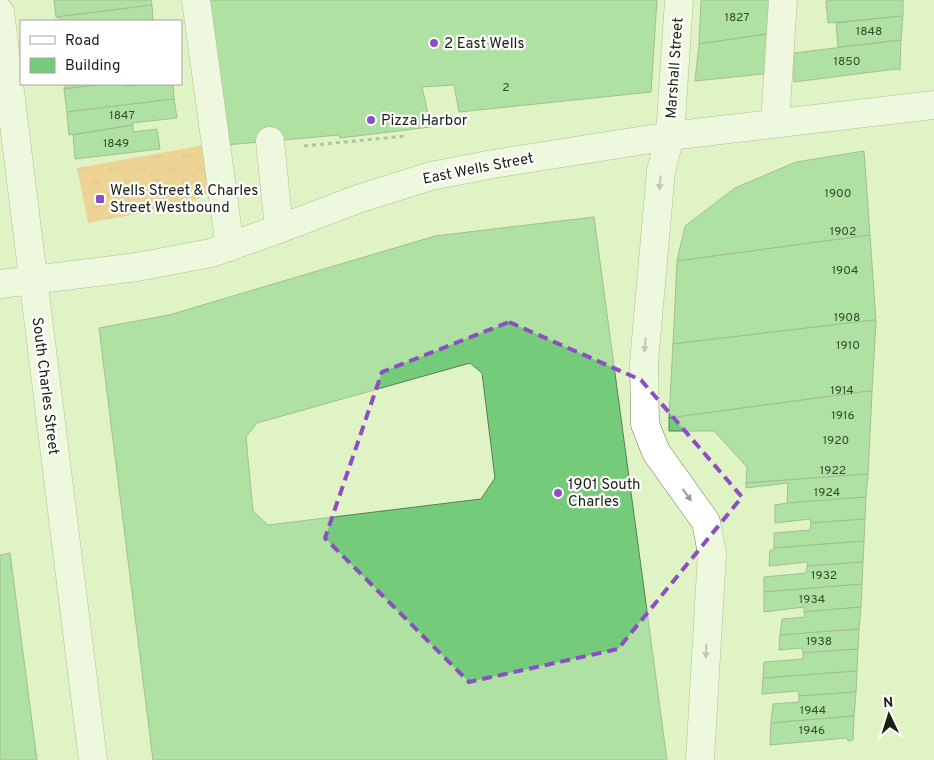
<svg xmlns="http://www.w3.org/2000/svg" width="934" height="760" font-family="Overpass,sans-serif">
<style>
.grass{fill:url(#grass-tufts)}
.building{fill:#74cc7a;stroke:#597c5b;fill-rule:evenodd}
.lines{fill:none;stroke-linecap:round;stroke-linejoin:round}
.minor-casing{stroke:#718257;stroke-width:29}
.path{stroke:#7d8a6a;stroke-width:3;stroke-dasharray:4 4;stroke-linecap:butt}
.minor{stroke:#fff;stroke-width:28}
.oneway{fill:#989b93}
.marked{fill:none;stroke:#8c4ec4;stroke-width:4;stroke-dasharray:10 6;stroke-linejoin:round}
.poi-dot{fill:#8c4ec4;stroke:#fff;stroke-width:2}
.labels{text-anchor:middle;stroke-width:4.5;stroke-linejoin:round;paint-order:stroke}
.number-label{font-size:12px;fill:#314c2a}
.poi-label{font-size:15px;fill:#1b2110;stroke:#fff;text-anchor:start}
.street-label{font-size:15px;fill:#1b2110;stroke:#fff}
</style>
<defs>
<pattern id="grass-tufts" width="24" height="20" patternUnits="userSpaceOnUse" patternTransform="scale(1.25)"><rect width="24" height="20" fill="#fdae59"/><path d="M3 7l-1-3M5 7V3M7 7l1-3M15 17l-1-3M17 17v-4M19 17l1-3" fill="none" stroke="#d8954c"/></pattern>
</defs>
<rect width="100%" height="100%" fill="#e0f3c4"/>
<polygon class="grass" points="205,145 211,192 185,205 88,223 77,168"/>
<g class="building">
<polygon points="54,0 151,0 152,5 56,17"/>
<polygon points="209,0 657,0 651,92 459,112 454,85 422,87 431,127 340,138 339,135 226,145"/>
<polygon points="701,0 775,0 774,33 699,44"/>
<polygon points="833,0 903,0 903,16 828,23 826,1"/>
<polygon points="152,5 153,21 59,21 59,17 56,17"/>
<polygon points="903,16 901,40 838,47 836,23"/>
<polygon points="774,33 772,73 695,81 699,44"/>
<polygon points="901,40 900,70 896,69 794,82 794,53"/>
<polygon points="66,84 104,84 64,89 64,87 67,87"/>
<polygon points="104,84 126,84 126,86 149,84 173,84 174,99 67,112 64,89"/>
<polygon points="174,99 177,118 132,123 133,125 69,135 67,112"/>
<polygon points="133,125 133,132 157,129 160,149 75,159 73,135"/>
<polygon points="864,151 870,235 677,261 685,226 735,188 796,162"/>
<path d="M594,217L667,760H153L99,328L169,315L435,236ZM470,363L482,373L495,478L481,499L268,525L253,511L246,437L257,423Z"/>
<polygon points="870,235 876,321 874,320 673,344 677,261"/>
<polygon points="874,320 876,321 872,392 869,391 669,418 673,344"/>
<polygon points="869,391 872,392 868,474 746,483 747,467 714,431 669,431 669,418"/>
<polygon points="868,474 866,497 787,503 788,483 746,488 746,483"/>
<polygon points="866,497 865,519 811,523 810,519 775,523 775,505 787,503"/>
<polygon points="865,519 864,541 774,548 774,533 810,530 811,523"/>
<polygon points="864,541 863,562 807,566 808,562 769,566 770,550 774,550 774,548"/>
<polygon points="10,553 37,760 0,760 0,555"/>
<polygon points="863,562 862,584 764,592 764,577 806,573 807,566"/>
<polygon points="862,584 861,607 804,612 804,607 764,612 764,592"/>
<polygon points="861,607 859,629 780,635 782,619 805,617 804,612"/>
<polygon points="859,629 858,649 803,653 802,648 779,650 780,635"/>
<polygon points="858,649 857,671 763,678 764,662 803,659 803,653"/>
<polygon points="857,671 856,692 799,696 798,691 762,694 763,678"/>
<polygon points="856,692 854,716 771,723 773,704 799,702 799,696"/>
<polygon points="854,716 853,740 848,741 847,738 770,745 771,723"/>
</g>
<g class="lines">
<g class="minor-casing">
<g id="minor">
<polyline points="196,0 230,247"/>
<polyline points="679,0 670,136 661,171 644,362 645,424 656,452 706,522 712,553 700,760"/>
<polyline points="0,12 93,760"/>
<polyline points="775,123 783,0"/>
<polyline points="270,141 279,229"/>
<polyline points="0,284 137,267 211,253 279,229 358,199 431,176 493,164 670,136 934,105"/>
</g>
</g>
<polyline class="path" points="304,146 406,136"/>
<use href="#minor" class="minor"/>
</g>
<defs><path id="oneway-solid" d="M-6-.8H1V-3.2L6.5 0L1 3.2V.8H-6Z" transform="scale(1.25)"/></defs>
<g class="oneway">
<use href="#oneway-solid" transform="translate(660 183) rotate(95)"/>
<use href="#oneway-solid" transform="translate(645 345) rotate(95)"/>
<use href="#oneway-solid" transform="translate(687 495) rotate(54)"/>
<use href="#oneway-solid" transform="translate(706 651) rotate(93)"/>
</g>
<path d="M0 0H934V760H0ZM509,322L641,380L742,497L618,649L469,682L325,538L382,372Z" fill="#e0f3c4" fill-opacity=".55" fill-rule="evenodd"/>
<path class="marked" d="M509,322L641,380L742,497L618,649L469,682L325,538L382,372Z"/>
<g class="poi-dot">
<circle cx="434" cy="43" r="5"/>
<circle cx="371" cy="120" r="5"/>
<rect x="95" y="194" width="10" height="10" rx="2.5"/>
<circle cx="558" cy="493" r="5"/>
</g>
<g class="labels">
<g class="number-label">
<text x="737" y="21">1827</text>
<text x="869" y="35">1848</text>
<text x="847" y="65">1850</text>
<text x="506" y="91">2</text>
<text x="122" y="119">1847</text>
<text x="116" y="147">1849</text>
<text x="838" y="197">1900</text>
<text x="843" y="235">1902</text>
<text x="845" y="274">1904</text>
<text x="847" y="321">1908</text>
<text x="848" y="349">1910</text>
<text x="842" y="394">1914</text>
<text x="843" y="419">1916</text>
<text x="836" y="444">1920</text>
<text x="833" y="474">1922</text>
<text x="827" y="496">1924</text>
<text x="824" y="579">1932</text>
<text x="812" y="603">1934</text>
<text x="819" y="645">1938</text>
<text x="813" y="714">1944</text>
<text x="812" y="734">1946</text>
</g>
<g class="poi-label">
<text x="444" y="48">2 East Wells</text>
<text x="381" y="125">Pizza Harbor</text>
<text x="110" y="195">Wells Street &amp; Charles<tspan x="110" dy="17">Street Westbound</tspan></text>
<text x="568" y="489">1901 South<tspan x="568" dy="17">Charles</tspan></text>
</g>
<g class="street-label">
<text transform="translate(674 68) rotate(-86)" y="5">Marshall Street</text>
<text transform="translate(478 168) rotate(-11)" y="5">East Wells Street</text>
<text transform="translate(46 386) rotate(83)" y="5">South Charles Street</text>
</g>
</g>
<rect x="20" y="20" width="162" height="65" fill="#ffffff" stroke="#a4a69f"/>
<rect x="30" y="36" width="25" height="8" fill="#ffffff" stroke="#a4a69f"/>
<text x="65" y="45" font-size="15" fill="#1b2110">Road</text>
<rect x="30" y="58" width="25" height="15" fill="#74cc7a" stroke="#a4a69f"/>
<text x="65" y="70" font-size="15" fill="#1b2110">Building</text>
<g transform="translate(889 715) rotate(356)" stroke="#ffffff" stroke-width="4" paint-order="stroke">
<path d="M0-4L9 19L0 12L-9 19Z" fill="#1b2110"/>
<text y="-8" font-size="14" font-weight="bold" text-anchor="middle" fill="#1b2110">N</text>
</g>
</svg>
